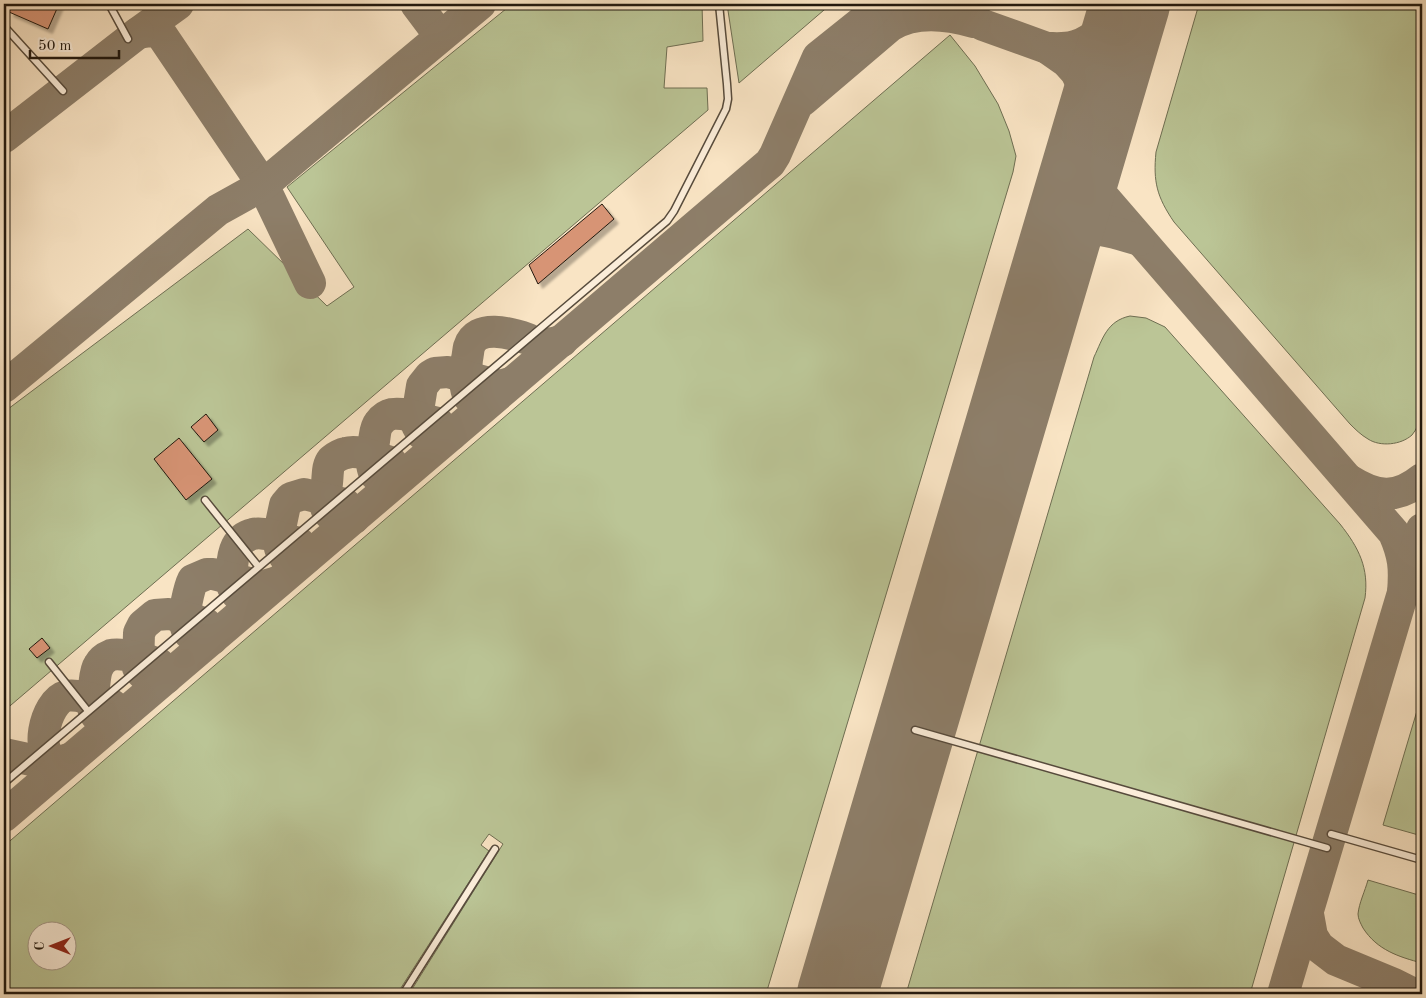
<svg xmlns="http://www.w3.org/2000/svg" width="1426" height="998" font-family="'Old Standard TT',serif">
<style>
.green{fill:#bbc596;stroke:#6e6e52;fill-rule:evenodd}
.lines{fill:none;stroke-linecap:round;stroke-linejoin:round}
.taxiway{stroke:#8d7e69;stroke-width:32}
.runway{stroke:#8d7e69;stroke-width:80}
.building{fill:#d79475;stroke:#21180e;filter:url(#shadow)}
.service-casing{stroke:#574b3c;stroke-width:9}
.service{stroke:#fbedd9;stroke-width:6}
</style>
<defs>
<filter id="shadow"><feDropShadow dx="4.5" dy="4.5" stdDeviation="1" flood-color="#0004"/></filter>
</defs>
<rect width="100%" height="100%" fill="#f9e4c4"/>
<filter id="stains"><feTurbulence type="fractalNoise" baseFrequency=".004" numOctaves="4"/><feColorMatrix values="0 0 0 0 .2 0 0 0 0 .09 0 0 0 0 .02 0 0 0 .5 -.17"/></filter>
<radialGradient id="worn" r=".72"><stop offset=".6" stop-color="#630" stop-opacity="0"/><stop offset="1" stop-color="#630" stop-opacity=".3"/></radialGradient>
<g class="green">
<polygon points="512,4 702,4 703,41 667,47 664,88 707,88 708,110 4,711 4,412 248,229 327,306 354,287 287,187"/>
<polygon points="727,4 831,4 739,83"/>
<path d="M1199,4H1422V414C1420,421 1417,429 1412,435C1401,445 1380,447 1368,439C1361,435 1355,429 1350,424L1174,222C1157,197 1153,182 1156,152Z"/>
<path d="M950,35L975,66L998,104L1009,131L1016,156L1013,172L766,994H409L503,844L489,834L481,845L489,851L397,994H4V846ZM68,930V960H38V930Z"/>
<path d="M1130,316L1146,318L1165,327L1340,524C1359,548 1369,568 1365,598L1250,994H906L1094,357C1103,338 1107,321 1130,316Z"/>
<polygon points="1422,694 1422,836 1383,825"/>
<path d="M1368,880L1422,896V963C1399,957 1377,950 1363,928C1361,924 1358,919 1358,914C1359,903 1365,891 1368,880Z"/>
</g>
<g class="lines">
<g class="taxiway">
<polyline points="178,4 138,33 151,31 161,34 263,185 310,283"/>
<polyline points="416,4 440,36"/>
<path d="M950,4L983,25L1047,48L1067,62L1076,72L1085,90L1090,139V165L1093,179L1100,193L1394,533C1404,556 1405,568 1403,593"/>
<path d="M1047,48C1056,48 1067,49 1075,46C1096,41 1111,20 1123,4"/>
<path d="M803,100L890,26C915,10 946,14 974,22"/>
<polyline points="4,137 138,33"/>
<path d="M1058,246C1065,239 1071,231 1080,229C1096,226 1123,235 1139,240"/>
<polyline points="4,387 218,210 263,185 480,4"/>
<path d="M469,397C463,386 466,372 467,359C468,355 468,351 469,347C476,323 511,333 528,339C531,341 535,343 539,343C547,345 554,343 562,341"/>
<polyline points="451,435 437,440 431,439 422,434 417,425 417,417 422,386 430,376 435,373 448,372 500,386 513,382"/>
<path d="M401,477C370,487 369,466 374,441C375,435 375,428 379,423C382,419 387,415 392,414C407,412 423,420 438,423"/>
<path d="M1349,480C1376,497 1396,500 1422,479"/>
<path d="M354,518C340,522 326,517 325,502C324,496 326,489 327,483C328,475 327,466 332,460C336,457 341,454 346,453C360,449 378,459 391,462"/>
<polyline points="306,558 297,561 291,560 285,557 280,548 278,538 285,505 291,498 304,494 345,504"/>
<path d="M240,597C230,588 231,580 232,568C233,553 236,538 253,534C264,531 287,540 299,543"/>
<path d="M212,639C200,642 187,637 185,623C183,615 189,588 193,580L207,574H213L257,585L264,586L278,582"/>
<path d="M166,678C154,682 145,679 138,668L139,633L143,625L155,615L169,614L195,620L206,624"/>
<path d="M119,718C92,724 90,710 94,687C95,680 95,671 99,665C101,661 106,657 111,655C122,652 148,660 159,664"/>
<polyline points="4,754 50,764 57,764 65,763"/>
<path d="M72,758C68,759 64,761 60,761C31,761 45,701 66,696C78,693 100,702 112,705"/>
<polyline points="4,816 770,163 775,155 818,57 868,17 879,4"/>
<polyline points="1308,914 1312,936 1319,947 1336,960 1394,984 1414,994"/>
<polyline points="1283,994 1422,529"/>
</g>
<polyline class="runway" points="837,994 1130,4"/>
</g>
<g class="building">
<polygon points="13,4 59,4 48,29 9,12"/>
<polygon points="602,204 614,219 538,284 529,265"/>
<polygon points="206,414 218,430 204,442 191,427"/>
<polygon points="179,438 212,479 186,500 154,459"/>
<polygon points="42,638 50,648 37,658 29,649"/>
</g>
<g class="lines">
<g class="service-casing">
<g id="service">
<polyline points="109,4 128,39"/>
<polyline points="4,26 63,91"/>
<polyline points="205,500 258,566"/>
<polyline points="49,662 88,711"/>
<polyline points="915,730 1327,848"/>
<polyline points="4,783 667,221 674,211 726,109 728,99 727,84 719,4"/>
<polyline points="1331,834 1422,860"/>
<polyline points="403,994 495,849"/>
</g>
</g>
<use href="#service" class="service"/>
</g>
<rect width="1426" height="998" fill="none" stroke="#f9e4c4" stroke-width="20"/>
<rect x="5" y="5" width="1416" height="988" fill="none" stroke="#21180e" stroke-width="2.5"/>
<rect x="10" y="10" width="1406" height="978" fill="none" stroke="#21180e"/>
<g transform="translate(52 946) rotate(270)"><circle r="24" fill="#fbedd9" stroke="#a49888"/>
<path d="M0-4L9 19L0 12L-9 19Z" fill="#8f2418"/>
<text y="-8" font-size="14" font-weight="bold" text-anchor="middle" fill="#21180e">С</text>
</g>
<path d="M30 50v8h89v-8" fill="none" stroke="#21180e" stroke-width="2.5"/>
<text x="38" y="50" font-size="15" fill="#21180e" stroke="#fbedd9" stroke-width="4" paint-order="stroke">50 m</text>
<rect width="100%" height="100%" filter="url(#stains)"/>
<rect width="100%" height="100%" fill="url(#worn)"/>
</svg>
